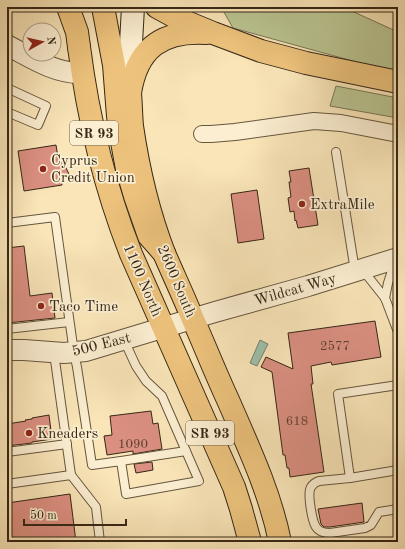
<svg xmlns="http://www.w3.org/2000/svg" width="405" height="549" font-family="'Old Standard TT',serif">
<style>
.green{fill:#bac592;stroke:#787654}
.water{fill:#9ebfac;stroke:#748270}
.building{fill:#db8f81;stroke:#352716}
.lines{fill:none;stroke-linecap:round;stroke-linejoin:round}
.service-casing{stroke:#66563e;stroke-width:10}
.minor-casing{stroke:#66563e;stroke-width:18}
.tertiary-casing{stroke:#66563e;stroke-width:22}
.secondary-casing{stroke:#352716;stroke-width:24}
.primary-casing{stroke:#352716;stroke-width:24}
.motorway-casing{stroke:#352716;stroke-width:24}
.service{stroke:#fbeed1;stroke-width:8}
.minor{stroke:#fbeed1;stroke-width:16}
.tertiary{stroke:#fbeed1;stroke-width:20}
.secondary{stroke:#fbeed1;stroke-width:22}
.primary{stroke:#ecc27c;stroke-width:22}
.motorway{stroke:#ecc27c;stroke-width:22}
.poi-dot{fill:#8f2418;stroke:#fbeed1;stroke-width:1.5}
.labels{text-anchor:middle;stroke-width:3.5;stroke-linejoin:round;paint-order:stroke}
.number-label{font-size:13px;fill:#5e4131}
.shield{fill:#fbeed1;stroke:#70634e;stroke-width:1}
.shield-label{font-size:14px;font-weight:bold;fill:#352716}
.poi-label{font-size:15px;fill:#352716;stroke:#fbeed1;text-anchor:start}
.street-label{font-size:15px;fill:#352716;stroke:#fbeed1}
</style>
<rect width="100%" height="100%" fill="#f9e5b8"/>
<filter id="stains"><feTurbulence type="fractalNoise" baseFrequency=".005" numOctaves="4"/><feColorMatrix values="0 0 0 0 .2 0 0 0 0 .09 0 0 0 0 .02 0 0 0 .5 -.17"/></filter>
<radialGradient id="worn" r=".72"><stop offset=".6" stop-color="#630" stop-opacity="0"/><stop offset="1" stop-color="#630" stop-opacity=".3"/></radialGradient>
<g class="green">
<polygon points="221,7 343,7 398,32 398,71 360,63 233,28"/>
<polygon points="336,86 398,98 398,118 330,106"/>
</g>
<polygon class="water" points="260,340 268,344 257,366 250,363"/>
<g class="building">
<polygon points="56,145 59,164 63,162 69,174 61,178 62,185 24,191 18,151"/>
<polygon points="309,168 318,225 298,228 296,220 295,221 294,211 290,212 288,198 291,197 289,182 291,182 289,171"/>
<polygon points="257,190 264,239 238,243 231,194"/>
<polygon points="24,246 30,296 52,293 55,318 7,323 7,248"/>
<polygon points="375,321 381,357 332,365 331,362 311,366 313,384 311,384 324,472 290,477 289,468 287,468 285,455 283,455 272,372 261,367 266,357 293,369 288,333"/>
<polygon points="151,411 153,424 158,423 162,449 133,454 133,451 107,455 104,436 112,435 110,416"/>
<polygon points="49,415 52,439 32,442 32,443 7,446 7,424 26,421 25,420 32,419 32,418"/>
<polygon points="152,462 153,470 136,473 134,464"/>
<polygon points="70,494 76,542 7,542 7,503"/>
<polygon points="362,503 364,522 330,527 324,527 321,524 318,509"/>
</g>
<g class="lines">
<g class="service-casing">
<g id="service">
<polyline points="7,88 46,106 38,125 7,112"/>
<polyline points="336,152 355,271"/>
<polyline points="7,223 55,217 74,353 77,367 92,465 121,461 126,494 199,481 162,396 146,381 136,366 124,340"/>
<polyline points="362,269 385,298 398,332"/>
<polyline points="385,298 388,283 395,261"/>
<polyline points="7,329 69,322"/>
<polyline points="54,353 71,475 96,507 100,542"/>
<polyline points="398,385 338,394 350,478 398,470"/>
<polyline points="7,452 67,444"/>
<polyline points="121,461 186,451"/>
<path d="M350,478L319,481C316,482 313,484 311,487C307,493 312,521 316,527C319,532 324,533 330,533L365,528L371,525L379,512L398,509"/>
<polyline points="7,484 71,475"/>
</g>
</g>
<g class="minor-casing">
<polyline id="minor" points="202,134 211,134 235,132 314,121 341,123 398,134"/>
</g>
<g class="tertiary-casing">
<g id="tertiary">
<path d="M7,45C30,57 55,74 82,73"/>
<polyline points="7,350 24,350 64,353 86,351 215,312 308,286 398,258"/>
</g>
</g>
<g class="secondary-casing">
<polyline id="secondary" points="130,88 130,61 133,7"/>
</g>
<g class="primary-casing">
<g id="primary">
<path d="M79,47C88,117 105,188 131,254L234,487L241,509L250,542"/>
<path d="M130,93C131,104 131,115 132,126C138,167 149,214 164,253C173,274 183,295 192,317C204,344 215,372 228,400C248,446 270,492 280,542"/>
</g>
</g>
<g class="motorway-casing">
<g id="motorway">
<polyline points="68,7 77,32 79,47"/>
<polyline points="103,7 114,65 118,116 122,142 127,169 135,196 149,236 164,253"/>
<polyline points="157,7 179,19 213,33 261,51 306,63 398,82"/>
<path d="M130,93C137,48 162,30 207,33"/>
</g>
</g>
<use href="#service" class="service"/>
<use href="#minor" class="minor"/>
<use href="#tertiary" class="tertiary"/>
<use href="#secondary" class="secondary"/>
<use href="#primary" class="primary"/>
<use href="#motorway" class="motorway"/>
</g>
<g class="poi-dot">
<circle cx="43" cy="169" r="4"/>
<circle cx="302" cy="204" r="4"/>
<circle cx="41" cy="306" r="4"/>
<circle cx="29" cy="433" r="4"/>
</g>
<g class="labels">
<g class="number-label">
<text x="335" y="350">2577</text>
<text x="297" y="425">618</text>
<text x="133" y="448">1090</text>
</g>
<g class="shield">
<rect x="70" y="121" width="48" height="24" rx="3"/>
<rect x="186" y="421" width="48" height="24" rx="3"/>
</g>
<g class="shield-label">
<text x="94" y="138">SR 93</text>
<text x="210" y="438">SR 93</text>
</g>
<g class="poi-label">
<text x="51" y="165">Cyprus<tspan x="51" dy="17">Credit Union</tspan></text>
<text x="310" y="209">ExtraMile</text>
<text x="49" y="311">Taco Time</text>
<text x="37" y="438">Kneaders</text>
</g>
<g class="street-label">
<text transform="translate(143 280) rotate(67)" y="5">1100 North</text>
<text transform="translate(177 281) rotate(67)" y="5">2600 South</text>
<text transform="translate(295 289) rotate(-16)" y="5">Wildcat Way</text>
<text transform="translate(101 344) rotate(-14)" y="5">500 East</text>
</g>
</g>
<rect width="405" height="549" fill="none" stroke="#f9e5b8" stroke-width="24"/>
<rect x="8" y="8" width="389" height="533" fill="none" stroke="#352716" stroke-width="2"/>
<rect x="12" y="12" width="381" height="525" fill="none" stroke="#352716"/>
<g transform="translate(42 42) rotate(82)"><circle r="19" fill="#fbeed1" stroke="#ac9e86"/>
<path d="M0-3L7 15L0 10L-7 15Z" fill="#8f2418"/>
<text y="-6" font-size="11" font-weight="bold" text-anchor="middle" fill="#352716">N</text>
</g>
<path d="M24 519v6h102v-6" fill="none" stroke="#352716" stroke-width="2"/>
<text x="30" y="519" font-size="12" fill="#352716" stroke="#fbeed1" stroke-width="3" paint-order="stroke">50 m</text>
<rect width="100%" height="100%" filter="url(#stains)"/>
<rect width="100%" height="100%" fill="url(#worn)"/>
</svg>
